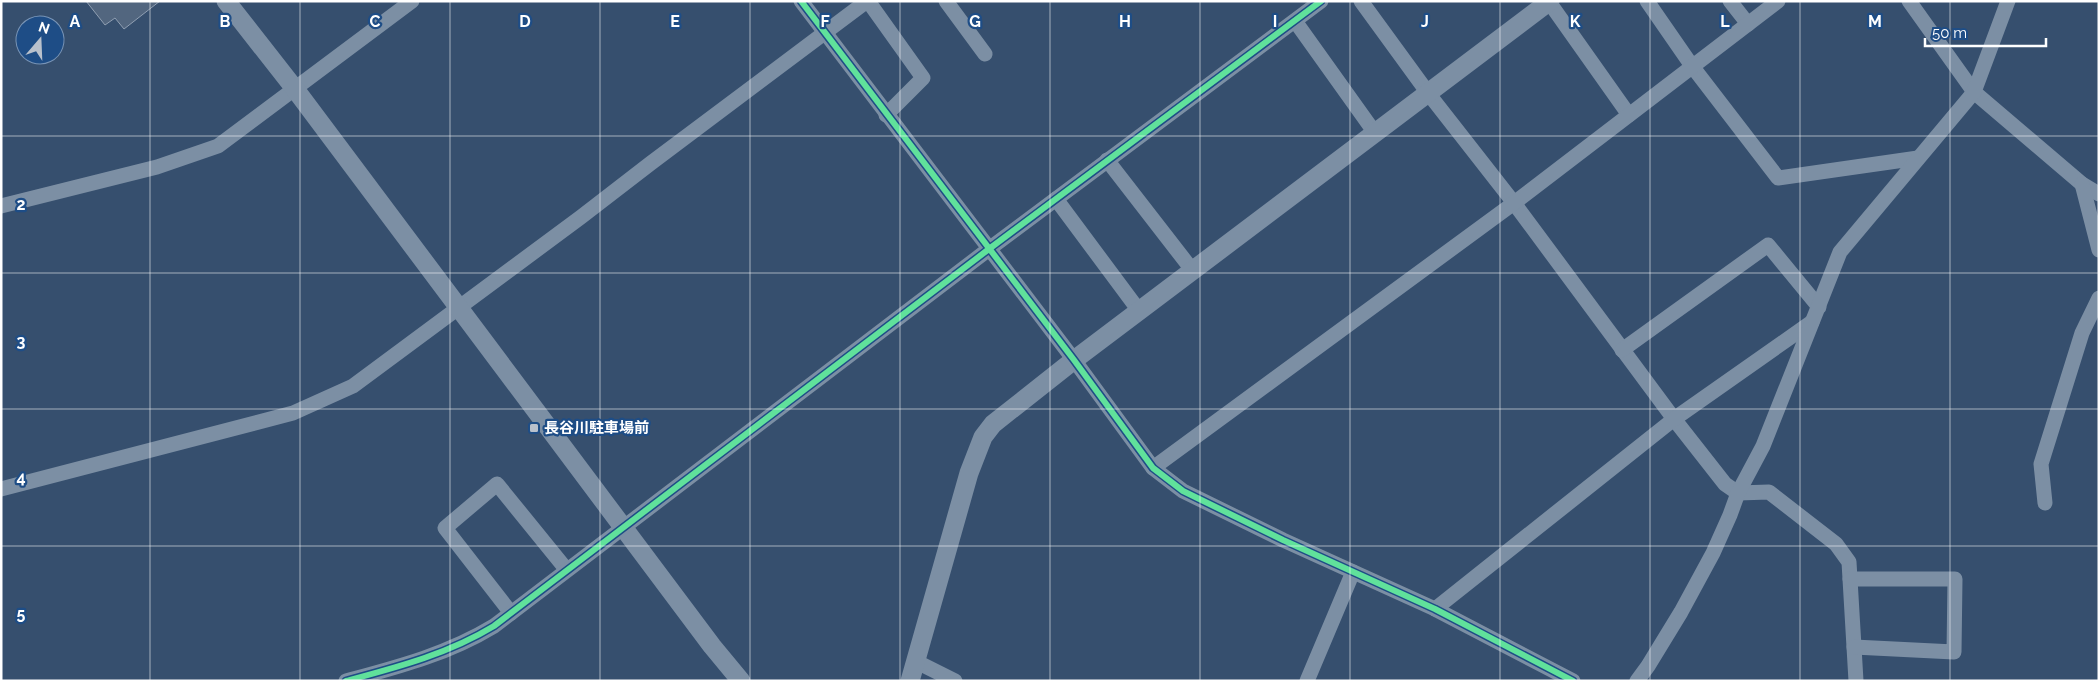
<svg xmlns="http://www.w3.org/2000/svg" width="2100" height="682" font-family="Raleway,'Noto Sans JP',sans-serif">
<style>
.building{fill:#52667f;stroke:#909fb2}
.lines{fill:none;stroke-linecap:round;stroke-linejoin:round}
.minor{stroke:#7c8fa4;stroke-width:15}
.tertiary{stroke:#7c8fa4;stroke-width:19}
.cycleway-casing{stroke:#1e4d86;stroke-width:9}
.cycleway{stroke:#60e19b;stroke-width:6}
.grid{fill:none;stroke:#fff;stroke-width:1;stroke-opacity:0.55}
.poi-dot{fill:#b9c1cc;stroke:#1e4d86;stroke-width:2}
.labels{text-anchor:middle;stroke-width:4.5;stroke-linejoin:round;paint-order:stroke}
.poi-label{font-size:15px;font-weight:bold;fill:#fff;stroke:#1e4d86;text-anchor:start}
.grid-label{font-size:16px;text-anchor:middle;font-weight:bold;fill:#fff;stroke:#1e4d86;stroke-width:4.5;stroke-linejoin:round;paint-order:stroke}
</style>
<rect width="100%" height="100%" fill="#364f6e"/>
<polygon class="building" points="86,1 160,1 124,29 115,18 105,25"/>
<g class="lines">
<g class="minor">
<polyline points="801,1 1074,360 1153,468 1183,491 1283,540 1435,609 1573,681"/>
<polyline points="868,1 923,78 886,115"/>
<polyline points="946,1 985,54"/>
<polyline points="1361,1 1428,93 1514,203 1674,419 1725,484 1738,493 1769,492 1836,544 1849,562 1856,681"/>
<polyline points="1647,1 1692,66 1778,178 1918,158"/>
<polyline points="1730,1 1748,24"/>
<polyline points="1909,1 1974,92 2082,184 2099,194"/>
<polyline points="1549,2 1629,115"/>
<polyline points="1295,21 1375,133"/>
<polyline points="1107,160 1193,271"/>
<polyline points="2082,184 2099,250"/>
<polyline points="1056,199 1140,312"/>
<polyline points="1,206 157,167 218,146 412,1"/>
<polyline points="1622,350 1768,245 1819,307"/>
<polyline points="1153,468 1514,203 1778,1"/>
<polyline points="1,489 293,413 353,386 581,217 651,163 867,1"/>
<polyline points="2045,503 2041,464 2082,333 2099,298"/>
<polyline points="1850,579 1955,579 1954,652 1854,647"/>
<polyline points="1435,609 1674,419 1812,322"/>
<polyline points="511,613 445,528 497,484 566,569"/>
<polyline points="915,661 955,681"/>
<path d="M346,681C398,667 448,654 494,626L989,249L1321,1"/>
<polyline points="1307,681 1353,572"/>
<polyline points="1637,681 1648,666 1681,612 1713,553 1730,515 1738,493 1763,446 1840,252 1974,92 2008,1"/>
</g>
<g class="tertiary">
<polyline points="226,1 295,89 712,646 741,681"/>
<polyline points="910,681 969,473 983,437 993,424 1074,360 1550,1"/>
</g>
<g class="cycleway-casing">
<g id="cycleway">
<polyline points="801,1 1074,360 1153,468 1183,491 1283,540 1435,609 1573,681"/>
<path d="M346,681C398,667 448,654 494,626L989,249L1321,1"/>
</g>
</g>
<use href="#cycleway" class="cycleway"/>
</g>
<path class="grid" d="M150,1V681M300,1V681M450,1V681M600,1V681M750,1V681M900,1V681M1050,1V681M1200,1V681M1350,1V681M1500,1V681M1650,1V681M1800,1V681M1950,1V681M1,136H2099M1,273H2099M1,409H2099M1,546H2099"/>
<rect class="poi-dot" x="529" y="423" width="10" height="10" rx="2.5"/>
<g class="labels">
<g class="poi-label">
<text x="544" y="433">長谷川駐車場前</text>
</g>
</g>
<g class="grid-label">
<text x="75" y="27">A</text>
<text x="225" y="27">B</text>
<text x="375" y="27">C</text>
<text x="525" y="27">D</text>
<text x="675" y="27">E</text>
<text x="825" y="27">F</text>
<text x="975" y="27">G</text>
<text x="1125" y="27">H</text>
<text x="1275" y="27">I</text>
<text x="1425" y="27">J</text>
<text x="1575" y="27">K</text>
<text x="1725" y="27">L</text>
<text x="1875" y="27">M</text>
<text x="21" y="210">2</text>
<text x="21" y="347">3</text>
<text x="21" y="483">4</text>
<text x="21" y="619">5</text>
</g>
<rect width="2100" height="682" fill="none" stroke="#ffffff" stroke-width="5"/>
<g transform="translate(40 40) rotate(19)"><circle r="24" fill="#1e4d86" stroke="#7894b6"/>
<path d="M0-4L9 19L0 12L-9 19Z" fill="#b9c1cc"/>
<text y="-8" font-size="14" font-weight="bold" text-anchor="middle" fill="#ffffff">N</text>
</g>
<path d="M1925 38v8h121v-8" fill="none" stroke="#ffffff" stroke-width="2.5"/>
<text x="1932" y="38" font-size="15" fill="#ffffff" stroke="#1e4d86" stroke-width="4" paint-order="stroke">50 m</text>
</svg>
